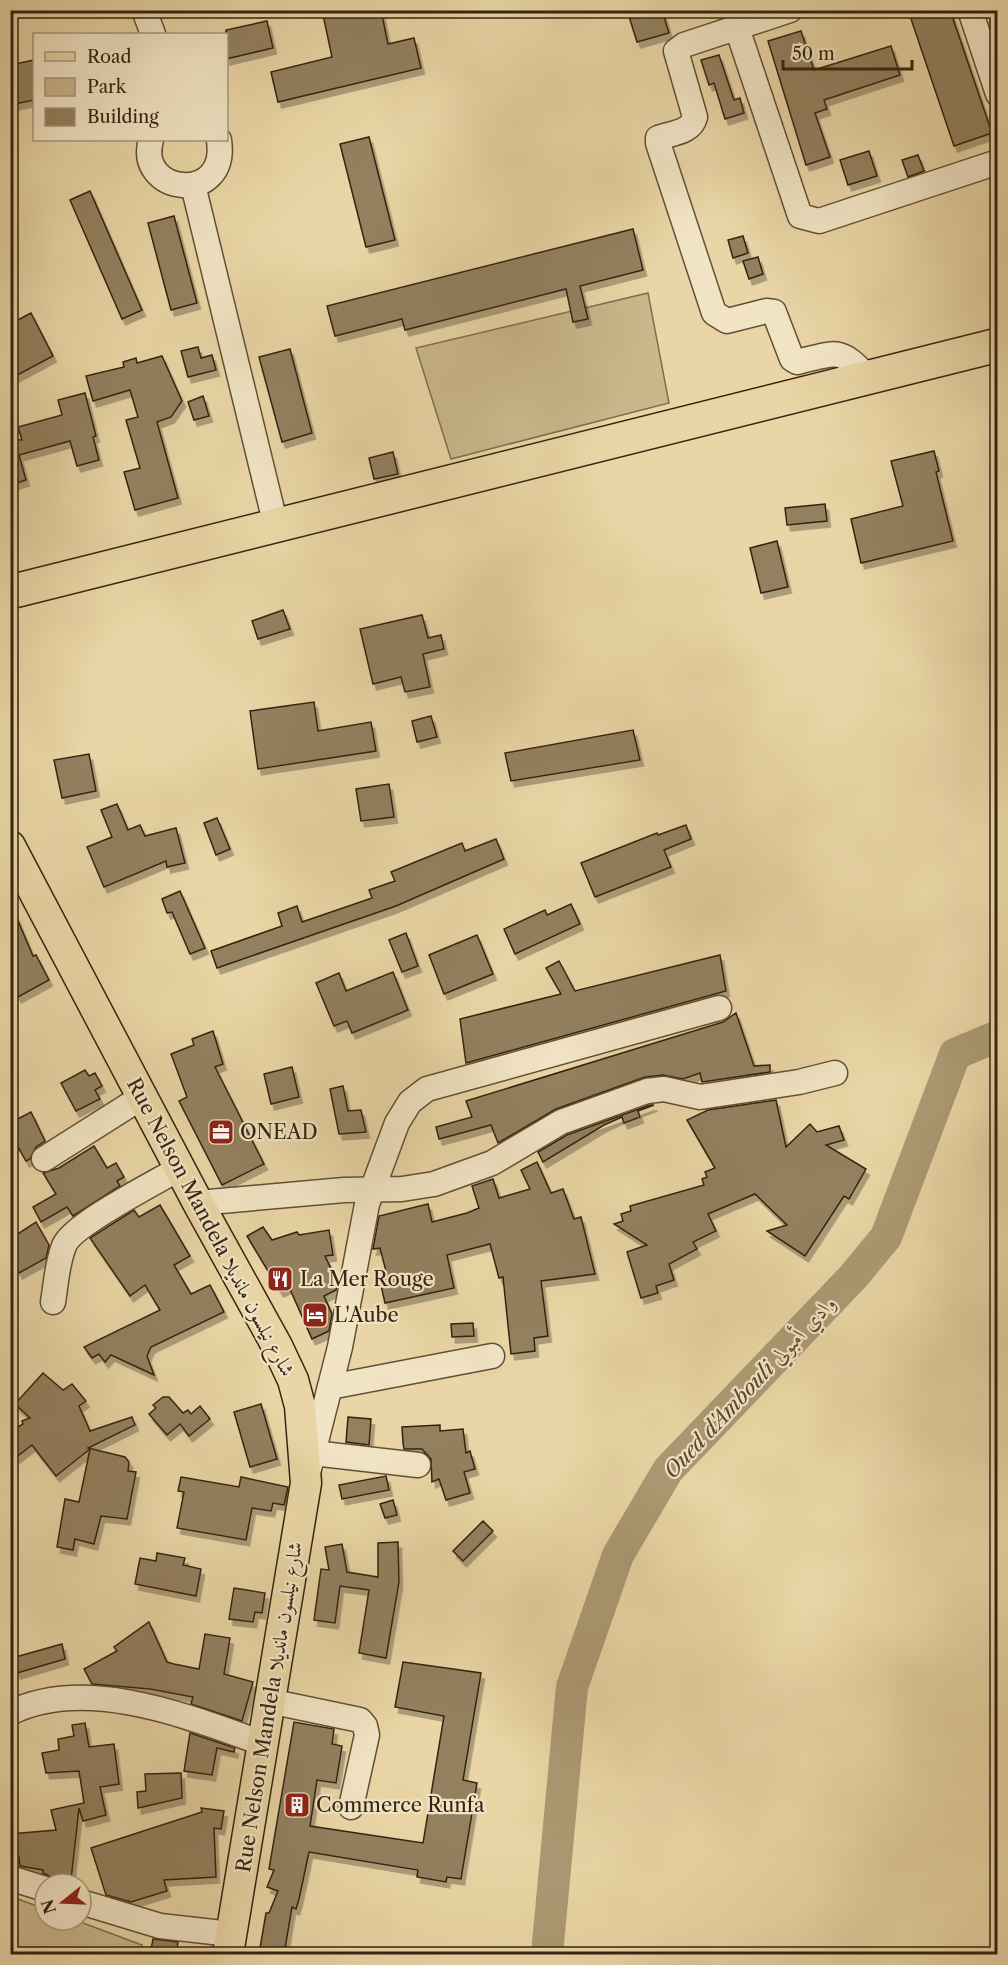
<svg xmlns="http://www.w3.org/2000/svg" width="1008" height="1965" font-family="'Libre Caslon Text',Amiri,serif">
<style>
.green{fill:#cab78c;stroke:#806e4e;stroke-width:1.5}
.lines{fill:none;stroke-linecap:round;stroke-linejoin:round}
.river{stroke:#ac9973;stroke-width:32}
.building{fill:#93805e;stroke:#352411;stroke-width:1.5;filter:url(#shadow)}
.minor-casing{stroke:#625036;stroke-width:27}
.major-casing{stroke:#352411;stroke-width:33}
.highway-casing{stroke:#352411;stroke-width:36}
.minor{stroke:#f1e4c4;stroke-width:24}
.major{stroke:#e9d5a5;stroke-width:30}
.highway{stroke:#e9d5a5;stroke-width:33}
.labels{text-anchor:middle;stroke-width:4.5;stroke-linejoin:round;paint-order:stroke}
.poi-label{font-size:20px;fill:#352411;stroke:#f1e4c4;text-anchor:start}
.street-label{font-size:20px;fill:#352411;stroke:#f1e4c4}
.water-label{font-size:21px;font-style:italic;fill:#59472e;stroke:#f1e4c4}
</style>
<defs>
<filter id="shadow"><feDropShadow dx="3.5" dy="6" stdDeviation="0" flood-color="#0004"/></filter>
</defs>
<rect width="100%" height="100%" fill="#e9d5a5"/>
<filter id="stains"><feTurbulence type="fractalNoise" baseFrequency=".00333" numOctaves="4"/><feColorMatrix values="0 0 0 0 .2 0 0 0 0 .09 0 0 0 0 .02 0 0 0 .5 -.17"/></filter>
<radialGradient id="worn" r=".72"><stop offset=".6" stop-color="#630" stop-opacity="0"/><stop offset="1" stop-color="#630" stop-opacity=".3"/></radialGradient>
<g class="green">
<polygon points="648,293 669,403 451,459 416,348"/>
<polygon points="10,1896 45,1909 45,1920 75,1920 142,1945 141,1954 11,1954"/>
</g>
<g class="lines">
<polyline class="river" points="547,1954 572,1687 618,1555 668,1470 853,1277 886,1237 955,1054 998,1036"/>
</g>
<g class="building">
<polygon points="322,10 381,10 388,44 414,38 421,68 278,102 271,72 332,57"/>
<polygon points="627,10 662,10 669,33 637,42"/>
<polygon points="908,10 950,10 992,133 954,146"/>
<polygon points="267,21 273,48 226,59 226,30"/>
<polygon points="801,31 814,70 891,46 900,75 824,100 827,109 815,113 830,157 806,165 768,41"/>
<polygon points="719,55 734,100 740,98 744,113 725,119 714,83 709,85 701,60"/>
<polygon points="34,60 34,100 10,105 10,65"/>
<polygon points="369,137 395,240 366,247 340,144"/>
<polygon points="869,151 877,176 848,185 840,160"/>
<polygon points="918,155 924,171 908,177 902,160"/>
<polygon points="90,191 142,310 122,319 70,200"/>
<polygon points="174,216 197,303 171,310 148,223"/>
<polygon points="633,229 643,270 580,286 588,319 573,322 566,289 405,330 402,319 335,336 327,306"/>
<polygon points="743,236 748,253 733,258 728,240"/>
<polygon points="758,257 763,274 749,279 743,261"/>
<polygon points="31,313 53,356 10,379 10,324"/>
<polygon points="198,347 201,358 212,355 216,370 188,377 181,351"/>
<polygon points="290,349 312,433 282,442 259,357"/>
<polygon points="162,356 182,401 171,417 157,422 178,498 135,510 124,472 140,468 126,420 138,417 130,390 93,401 86,376 124,367 123,362 136,358 137,363"/>
<polygon points="85,393 96,436 93,437 99,460 77,466 70,441 19,455 26,480 10,485 10,439 22,440 18,427 62,415 58,400"/>
<polygon points="203,396 209,416 194,420 188,402"/>
<polygon points="934,451 939,471 936,472 953,541 861,563 851,519 903,506 891,461"/>
<polygon points="393,452 398,474 374,479 369,458"/>
<polygon points="825,504 827,521 787,525 785,508"/>
<polygon points="777,541 788,587 761,593 750,548"/>
<polygon points="283,610 290,629 258,639 252,621"/>
<polygon points="422,615 428,638 441,635 444,649 423,654 430,687 405,692 401,677 373,684 360,629"/>
<polygon points="314,702 318,731 371,722 376,751 258,769 250,711"/>
<polygon points="431,716 437,737 417,742 412,721"/>
<polygon points="633,730 640,760 511,781 505,753"/>
<polygon points="89,754 96,791 62,798 54,760"/>
<polygon points="389,784 394,817 361,821 356,789"/>
<polygon points="117,804 128,830 140,825 145,836 176,828 185,863 167,867 166,861 104,887 87,847 112,837 101,810"/>
<polygon points="217,818 230,849 216,855 204,823"/>
<polygon points="686,825 691,839 664,850 671,867 595,897 581,863 657,833 658,835"/>
<polygon points="496,839 504,859 396,906 217,968 211,951 282,926 278,913 297,906 302,922 372,898 369,890 395,881 391,872 462,843 465,851"/>
<polygon points="180,891 205,948 190,954 172,912 167,913 162,899"/>
<polygon points="10,902 33,956 36,955 49,980 18,997 10,984 10,969 17,965 10,947"/>
<polygon points="571,904 580,924 515,954 504,929 545,910 547,915"/>
<polygon points="406,933 418,966 402,972 389,940"/>
<polygon points="477,935 493,974 444,994 429,955"/>
<polygon points="720,955 726,991 466,1063 460,1019 561,994 546,968 559,961 575,991"/>
<polygon points="393,972 408,1010 352,1033 347,1021 334,1026 316,983 339,973 346,991"/>
<polygon points="736,1013 754,1066 770,1065 770,1072 702,1082 700,1073 683,1079 663,1075 645,1077 556,1109 498,1143 491,1125 439,1139 436,1127 472,1117 466,1101 723,1022"/>
<polygon points="213,1031 223,1064 215,1067 264,1164 222,1185 179,1101 187,1097 171,1054 194,1045 192,1039"/>
<polygon points="292,1067 299,1097 271,1104 264,1074"/>
<polygon points="85,1070 89,1076 95,1073 102,1086 95,1090 100,1099 76,1111 61,1083"/>
<polygon points="343,1086 348,1111 361,1110 366,1132 339,1134 330,1089"/>
<polygon points="776,1100 786,1147 810,1124 817,1132 839,1126 844,1140 826,1145 866,1169 849,1199 844,1196 805,1256 767,1231 787,1225 755,1194 708,1214 716,1231 693,1242 697,1249 669,1264 674,1280 656,1286 658,1293 641,1298 627,1252 647,1245 614,1224 623,1221 621,1214 631,1211 630,1206 704,1185 702,1179 707,1177 705,1172 715,1168 687,1120 708,1110"/>
<polygon points="650,1105 654,1105 638,1111 640,1117 624,1123 622,1117 604,1125 543,1162 538,1152 567,1135"/>
<polygon points="31,1112 45,1141 36,1147 30,1159 26,1161 17,1145 10,1149 10,1123"/>
<polygon points="94,1146 107,1168 116,1163 124,1177 117,1181 120,1186 73,1216 67,1207 41,1222 33,1207 56,1194 43,1173 59,1168"/>
<polygon points="537,1162 551,1193 563,1189 574,1219 581,1217 595,1274 541,1281 548,1336 534,1338 535,1351 511,1354 503,1277 499,1278 490,1244 447,1255 454,1288 385,1303 380,1281 388,1279 380,1248 373,1249 379,1216 428,1204 432,1222 467,1213 479,1208 472,1186 493,1179 499,1198 530,1189 521,1170"/>
<polygon points="160,1205 190,1256 174,1265 191,1294 210,1285 224,1312 151,1347 147,1356 154,1375 111,1355 105,1362 99,1354 92,1358 84,1347 160,1310 145,1285 130,1296 90,1238 134,1210 139,1217"/>
<polygon points="36,1222 49,1245 46,1258 19,1273 10,1259 10,1239"/>
<polygon points="263,1227 272,1240 297,1232 299,1235 329,1230 333,1255 325,1256 338,1283 336,1290 324,1296 332,1314 329,1331 312,1339 289,1287 280,1291 247,1236"/>
<polygon points="473,1323 474,1336 452,1337 451,1324"/>
<polygon points="43,1373 63,1390 72,1384 86,1401 79,1406 90,1431 132,1417 135,1425 88,1448 125,1457 129,1462 128,1471 136,1472 127,1519 101,1516 94,1544 75,1539 73,1550 57,1547 65,1499 79,1502 90,1449 56,1476 32,1445 10,1462 10,1432 23,1424 22,1421 30,1418 15,1404"/>
<polygon points="163,1397 169,1397 183,1413 188,1410 191,1414 200,1406 210,1419 189,1436 180,1424 167,1435 149,1414 156,1408 153,1405"/>
<polygon points="261,1404 277,1459 250,1467 234,1412"/>
<polygon points="348,1417 371,1419 369,1445 346,1442"/>
<polygon points="440,1425 440,1431 463,1429 466,1453 470,1451 475,1469 464,1472 470,1493 446,1500 439,1479 432,1482 431,1459 422,1449 404,1449 403,1443 402,1427"/>
<polygon points="386,1476 389,1490 342,1499 339,1485"/>
<polygon points="181,1477 239,1487 241,1477 288,1487 284,1505 273,1503 271,1511 252,1508 246,1540 177,1528 184,1492 178,1491"/>
<polygon points="393,1500 397,1515 385,1518 380,1504"/>
<polygon points="483,1521 493,1531 463,1561 453,1551"/>
<polygon points="398,1542 399,1582 386,1658 359,1653 369,1590 340,1586 335,1623 314,1620 321,1569 329,1570 325,1547 342,1544 347,1572 378,1577 378,1543"/>
<polygon points="157,1553 185,1558 183,1565 201,1569 196,1596 135,1584 140,1558 156,1561"/>
<polygon points="234,1588 265,1593 262,1613 255,1612 253,1622 229,1619"/>
<polygon points="149,1622 167,1662 174,1664 199,1669 205,1634 230,1638 224,1674 253,1682 242,1721 191,1704 193,1697 150,1689 92,1684 84,1669 117,1651 114,1647"/>
<polygon points="62,1644 65,1659 17,1673 12,1658"/>
<polygon points="403,1662 481,1673 463,1780 477,1783 461,1879 447,1877 446,1882 417,1877 418,1870 309,1852 299,1899 296,1909 292,1907 284,1954 259,1954 266,1913 269,1913 278,1891 267,1887 274,1870 269,1869 294,1722 334,1729 332,1744 342,1746 336,1783 317,1780 310,1826 423,1843 444,1716 395,1707"/>
<polygon points="85,1723 89,1747 114,1744 119,1784 100,1787 106,1815 83,1821 79,1808 71,1880 53,1878 43,1873 43,1870 20,1866 19,1857 10,1858 10,1834 56,1830 51,1810 84,1803 79,1771 46,1773 42,1753 59,1750 58,1739 74,1736 72,1725"/>
<polygon points="190,1733 235,1748 234,1752 217,1748 212,1775 184,1771"/>
<polygon points="181,1773 182,1798 138,1808 137,1792 146,1791 145,1774"/>
<polygon points="201,1808 224,1811 221,1829 214,1828 216,1877 164,1880 167,1891 131,1902 106,1895 91,1848 202,1812"/>
<polygon points="153,1939 178,1942 176,1954 150,1954"/>
</g>
<g class="lines">
<g class="minor-casing">
<g id="minor">
<polyline points="144,10 153,34"/>
<path d="M790,10L684,45L676,51L695,117C691,133 671,133 658,138V143L714,313L727,321L766,311L774,312L792,359L797,362C836,353 839,346 867,377"/>
<polyline points="970,10 998,94"/>
<polyline points="737,28 800,216 819,221 998,162"/>
<path d="M151,140C135,194 229,206 219,140"/>
<polyline points="193,185 276,526"/>
<polyline points="44,1159 142,1097"/>
<polyline points="198,1203 344,1190 402,1189 434,1184 492,1163 561,1122 647,1091 664,1089 700,1097 799,1082 835,1073"/>
<path d="M53,1302C56,1284 57,1263 64,1246C71,1225 157,1182 180,1168"/>
<polyline points="330,1387 492,1356"/>
<polyline points="313,1453 418,1465"/>
<polyline points="309,1469 340,1347 367,1204 397,1123 410,1102 427,1089 719,1008"/>
<polyline points="269,1701 360,1720 365,1726 367,1735 351,1807"/>
<path d="M10,1713C86,1675 189,1717 262,1743"/>
<polyline points="10,1878 45,1889"/>
<polyline points="81,1902 160,1926 231,1934"/>
</g>
</g>
<g class="major-casing">
<polyline id="major" points="10,846 198,1203 277,1346 293,1380 300,1406 306,1483 228,1954"/>
</g>
<g class="highway-casing">
<polyline id="highway" points="10,592 998,345"/>
</g>
<use href="#minor" class="minor"/>
<use href="#major" class="major"/>
<use href="#highway" class="highway"/>
</g>
<defs>
<g id="office-square" transform="scale(1.35)"><rect x="-9" y="-9" width="18" height="18" rx="4" fill="#8f2418" stroke="#f1e4c4"/><path d="M-6-3h4V-5.5h4V-3h4V5H-6ZM-1-4.5V-3h2v-1.5ZM-6 0V1H6V0Z" fill="#fff"/></g>
<g id="restaurant-square" transform="scale(1.35)"><rect x="-9" y="-9" width="18" height="18" rx="4" fill="#8f2418" stroke="#f1e4c4"/><path d="M-5-6h1v4h1v-4h1v4h1v-4h1v5L-1.5 .5V6h-2V.5L-5-1ZM5-6V6H3V1.5H1.5Q1.5-4 5-6Z" fill="#fff"/></g>
<g id="hotel-square" transform="scale(1.35)"><rect x="-9" y="-9" width="18" height="18" rx="4" fill="#8f2418" stroke="#f1e4c4"/><path d="M-6-4.5h1.5V1H6V5H4.5V3h-9V5H-6ZM-4 0a1.8 1.8 0 1 1 3.6 0ZM.5 0V-2.5h3Q6-2.5 6 0Z" fill="#fff"/></g>
<g id="building-square" transform="scale(1.35)"><rect x="-9" y="-9" width="18" height="18" rx="4" fill="#8f2418" stroke="#f1e4c4"/><path d="M-4-6H4V6H1V3H-1V6H-4ZM-2.5-4.3h1.7v1.8h-1.7ZM.8-4.3h1.7v1.8H.8ZM-2.5-1h1.7V.8h-1.7ZM.8-1h1.7V.8H.8Z" fill="#fff"/></g>
</defs>
<g fill-rule="evenodd">
<use href="#office-square" x="221" y="1132"/>
<use href="#restaurant-square" x="280" y="1279"/>
<use href="#hotel-square" x="315" y="1315"/>
<use href="#building-square" x="297" y="1805"/>
</g>
<g class="labels">
<g class="poi-label">
<text x="240" y="1139">ONEAD</text>
<text x="300" y="1286">La Mer Rouge</text>
<text x="334" y="1322">L'Aube</text>
<text x="316" y="1812">Commerce Runfa</text>
</g>
<g class="street-label">
<text transform="translate(211 1227) rotate(62)" y="7">Rue Nelson Mandela شارع نيلسون مانديلا</text>
<text transform="translate(269 1707) rotate(-81)" y="7">Rue Nelson Mandela شارع نيلسون مانديلا</text>
</g>
<g class="water-label">
<text transform="translate(750 1387) rotate(-47)" y="7">Oued d'Ambouli وادي أمبولي</text>
</g>
</g>
<rect width="1008" height="1965" fill="none" stroke="#e9d5a5" stroke-width="36"/>
<rect x="12" y="12" width="984" height="1941" fill="none" stroke="#352411" stroke-width="3"/>
<rect x="18" y="18" width="972" height="1929" fill="none" stroke="#352411" stroke-width="1.5"/>
<rect x="33" y="33" width="195" height="108" fill="#f1e4c4" stroke="#a6977c" stroke-width="1.5"/>
<rect x="45" y="52" width="30" height="9" fill="#e9d5a5" stroke="#a6977c" stroke-width="1.5"/>
<text x="87" y="63" font-size="18" fill="#352411">Road</text>
<rect x="45" y="78" width="30" height="18" fill="#cab78c" stroke="#a6977c" stroke-width="1.5"/>
<text x="87" y="93" font-size="18" fill="#352411">Park</text>
<rect x="45" y="108" width="30" height="18" fill="#93805e" stroke="#a6977c" stroke-width="1.5"/>
<text x="87" y="123" font-size="18" fill="#352411">Building</text>
<g transform="translate(63 1902) rotate(252)"><circle r="28" fill="#f1e4c4" stroke="#a6977c" stroke-width="1.5"/>
<path d="M0-4.5L10 22L0 15L-10 22Z" fill="#8f2418"/>
<text y="-9" font-size="16" font-weight="bold" text-anchor="middle" fill="#352411">N</text>
</g>
<path d="M783 60v9h129v-9" fill="none" stroke="#352411" stroke-width="3"/>
<text x="792" y="60" font-size="18" fill="#352411" stroke="#f1e4c4" stroke-width="4.5" paint-order="stroke">50 m</text>
<rect width="100%" height="100%" filter="url(#stains)"/>
<rect width="100%" height="100%" fill="url(#worn)"/>
</svg>
